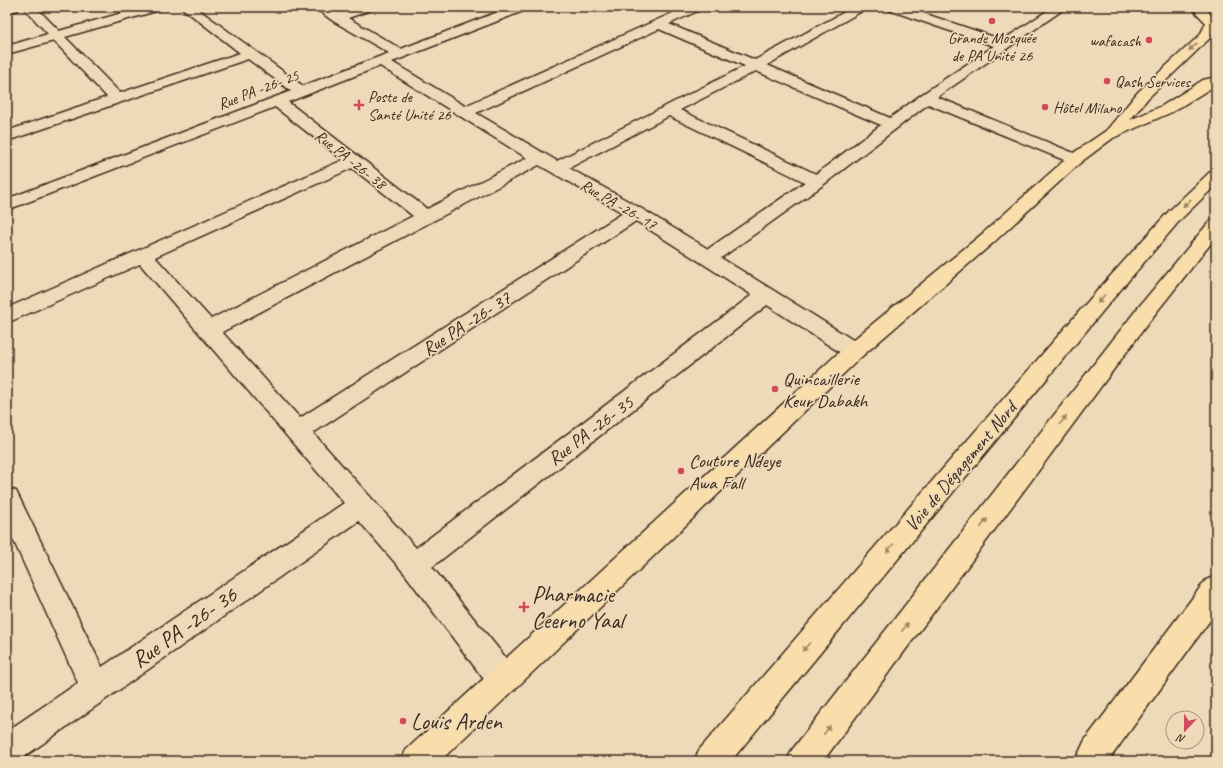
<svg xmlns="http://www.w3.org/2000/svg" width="1223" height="768" font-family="Caveat,sans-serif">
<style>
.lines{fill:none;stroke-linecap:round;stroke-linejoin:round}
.minor-casing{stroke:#3b2a1e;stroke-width:3}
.major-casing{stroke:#3b2a1e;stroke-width:3}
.highway-casing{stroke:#3b2a1e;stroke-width:3}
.minor{fill:#eedab8;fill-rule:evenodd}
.major{fill:#f9deab;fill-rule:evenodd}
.highway{fill:#f9deab;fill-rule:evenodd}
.oneway{fill:#9a8464}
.poi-dot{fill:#d1495b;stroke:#eedab8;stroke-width:1.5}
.labels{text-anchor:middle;stroke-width:3.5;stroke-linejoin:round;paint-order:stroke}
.far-poi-label{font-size:16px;fill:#3b2a1e;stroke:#eedab8;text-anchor:start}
.far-street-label{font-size:16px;fill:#3b2a1e;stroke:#eedab8}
.street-label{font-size:19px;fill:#3b2a1e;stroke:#eedab8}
.poi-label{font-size:19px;fill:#3b2a1e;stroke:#eedab8;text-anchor:start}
.near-poi-label{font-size:23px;fill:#3b2a1e;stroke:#eedab8;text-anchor:start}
.near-street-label{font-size:23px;fill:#3b2a1e;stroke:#eedab8}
</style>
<rect width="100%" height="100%" fill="#eedab8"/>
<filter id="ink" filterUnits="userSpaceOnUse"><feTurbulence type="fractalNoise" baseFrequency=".025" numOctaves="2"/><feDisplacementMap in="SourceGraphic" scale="8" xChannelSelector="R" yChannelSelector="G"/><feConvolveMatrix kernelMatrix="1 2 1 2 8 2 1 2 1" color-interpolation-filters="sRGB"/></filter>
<g filter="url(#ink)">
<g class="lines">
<g class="minor-casing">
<g id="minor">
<polygon points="7,7 20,7 18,10 7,13"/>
<path d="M23,7H36L59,31L143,7H162L160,10L65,37L120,93L240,53L181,7H195L303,86L389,53L333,21L314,7H329L339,13L356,7H373L371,10L348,18L401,49L511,7H528L526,10L392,62L465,106L686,7H702L700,10L669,24L755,60L854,7H869L767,65L890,118L921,95L994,46L889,10L887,7H905L1003,40L1053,7H1067L937,97L1081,156L1083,159L1081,162L1075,164L1069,162L928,104L823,185L721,258L861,345L865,351L861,357L854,359L847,357L767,305L432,567L514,668L518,679L514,690L503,694L492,690L405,574L359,521L18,761H7V731L78,683L7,526V488L16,491L102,667L344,503L140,264L7,323V308L343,160L275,107L7,210V199L291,91L248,59L7,141V131L107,97L54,41L7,54V46L48,34ZM659,29L745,66L557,161L476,113ZM380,66L527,158L427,209L288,102ZM756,71L881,125L816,174L680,110ZM669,116L805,182L708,249L642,209L569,168ZM539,165L623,213L300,418L222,332ZM352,168L413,216L211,319L155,257ZM636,221L752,295L416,548L313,433Z"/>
<polygon points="1203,7 1216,7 1216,14 1205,10"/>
</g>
</g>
<g class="major-casing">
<g id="major">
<polygon points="1191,7 1204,7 1216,20 1216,28 1211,37 1148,98 1130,120 1162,106 1203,80 1216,77 1216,85 1172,112 1113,138 1081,162 994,242 861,357 440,761 401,761 406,750 847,345 982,234 1069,156 1107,130 1138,92 1200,35 1206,23"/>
<polygon points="1216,576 1216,612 1108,761 1075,761 1085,740 1206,580"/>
</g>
</g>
<g class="highway-casing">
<g id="highway">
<polygon points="1216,171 1216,185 1181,219 1111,301 731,761 694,761 699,750 1097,291 1169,211 1210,172"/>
<polygon points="1216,219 1216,237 1151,319 823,761 787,761 792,750 1137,309 1210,221"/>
</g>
</g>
<use href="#minor" class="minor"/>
<use href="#major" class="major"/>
<use href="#highway" class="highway"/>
</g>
<defs><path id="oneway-solid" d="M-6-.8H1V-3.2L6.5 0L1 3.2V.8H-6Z"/></defs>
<g class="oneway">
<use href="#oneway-solid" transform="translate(1193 47) rotate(138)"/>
<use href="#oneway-solid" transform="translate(1187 203) rotate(137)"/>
<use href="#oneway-solid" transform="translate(1101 299) rotate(130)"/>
<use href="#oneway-solid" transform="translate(1063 420) rotate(-53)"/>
<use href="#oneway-solid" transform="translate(984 523) rotate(-53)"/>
<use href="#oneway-solid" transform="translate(890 548) rotate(130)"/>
<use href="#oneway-solid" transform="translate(905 627) rotate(-53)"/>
<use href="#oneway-solid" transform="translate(806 647) rotate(130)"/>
<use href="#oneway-solid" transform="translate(827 730) rotate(-53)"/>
</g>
</g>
<g class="poi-dot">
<circle cx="992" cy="21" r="4"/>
<circle cx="1149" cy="40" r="4"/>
<circle cx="1107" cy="81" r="4"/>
<path d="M357 99h4v4h4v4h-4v4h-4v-4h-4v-4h4z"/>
<circle cx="1045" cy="107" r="4"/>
<circle cx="775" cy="389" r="4"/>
<circle cx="681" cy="471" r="4"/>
<path d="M522 601h4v4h4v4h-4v4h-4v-4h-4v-4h4z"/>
<circle cx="403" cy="721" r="4"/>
</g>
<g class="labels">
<g class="far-poi-label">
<text x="992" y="43" text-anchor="middle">Grande Mosquée<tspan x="992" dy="18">de PA Unité 26</tspan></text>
<text x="1141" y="46" text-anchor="end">wafacash</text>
<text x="1115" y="87">Qash Services</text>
<text x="368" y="102">Poste de<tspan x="368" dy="18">Santé Unité 26</tspan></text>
<text x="1053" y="113">Hôtel Milano</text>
</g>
<g class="far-street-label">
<text transform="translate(258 89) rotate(-21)" y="6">Rue PA -26- 25</text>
<text transform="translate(351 159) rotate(38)" y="6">Rue PA -26- 38</text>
<text transform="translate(619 204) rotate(30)" y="6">Rue PA -26- 17</text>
</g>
<g class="street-label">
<text transform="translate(466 323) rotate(-33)" y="7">Rue PA -26- 37</text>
<text transform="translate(590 430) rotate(-37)" y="7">Rue PA -26- 35</text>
<text transform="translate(960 466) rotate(-50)" y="7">Voie de Dégagement Nord</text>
</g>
<g class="poi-label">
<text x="783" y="385">Quincaillerie<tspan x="783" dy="22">Keur Dabakh</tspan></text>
<text x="689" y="467">Couture Ndeye<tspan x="689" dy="22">Awa Fall</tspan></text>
</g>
<g class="near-poi-label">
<text x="532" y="602">Pharmacie<tspan x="532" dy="26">Ceerno Yaal</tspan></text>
<text x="411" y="729">Louis Arden</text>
</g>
<g class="near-street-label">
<text transform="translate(184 627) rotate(-35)" y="8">Rue PA -26- 36</text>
</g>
</g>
<rect width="1223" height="768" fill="none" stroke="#eedab8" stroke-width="24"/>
<rect x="12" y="12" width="1199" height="744" fill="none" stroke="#3b2a1e" stroke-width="1.5" filter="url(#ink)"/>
<g transform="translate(1185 730) rotate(202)"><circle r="19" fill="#eedab8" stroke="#a6947a"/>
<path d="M0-3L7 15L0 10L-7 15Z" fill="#d1495b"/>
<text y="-6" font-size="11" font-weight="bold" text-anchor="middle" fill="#3b2a1e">N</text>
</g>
</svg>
